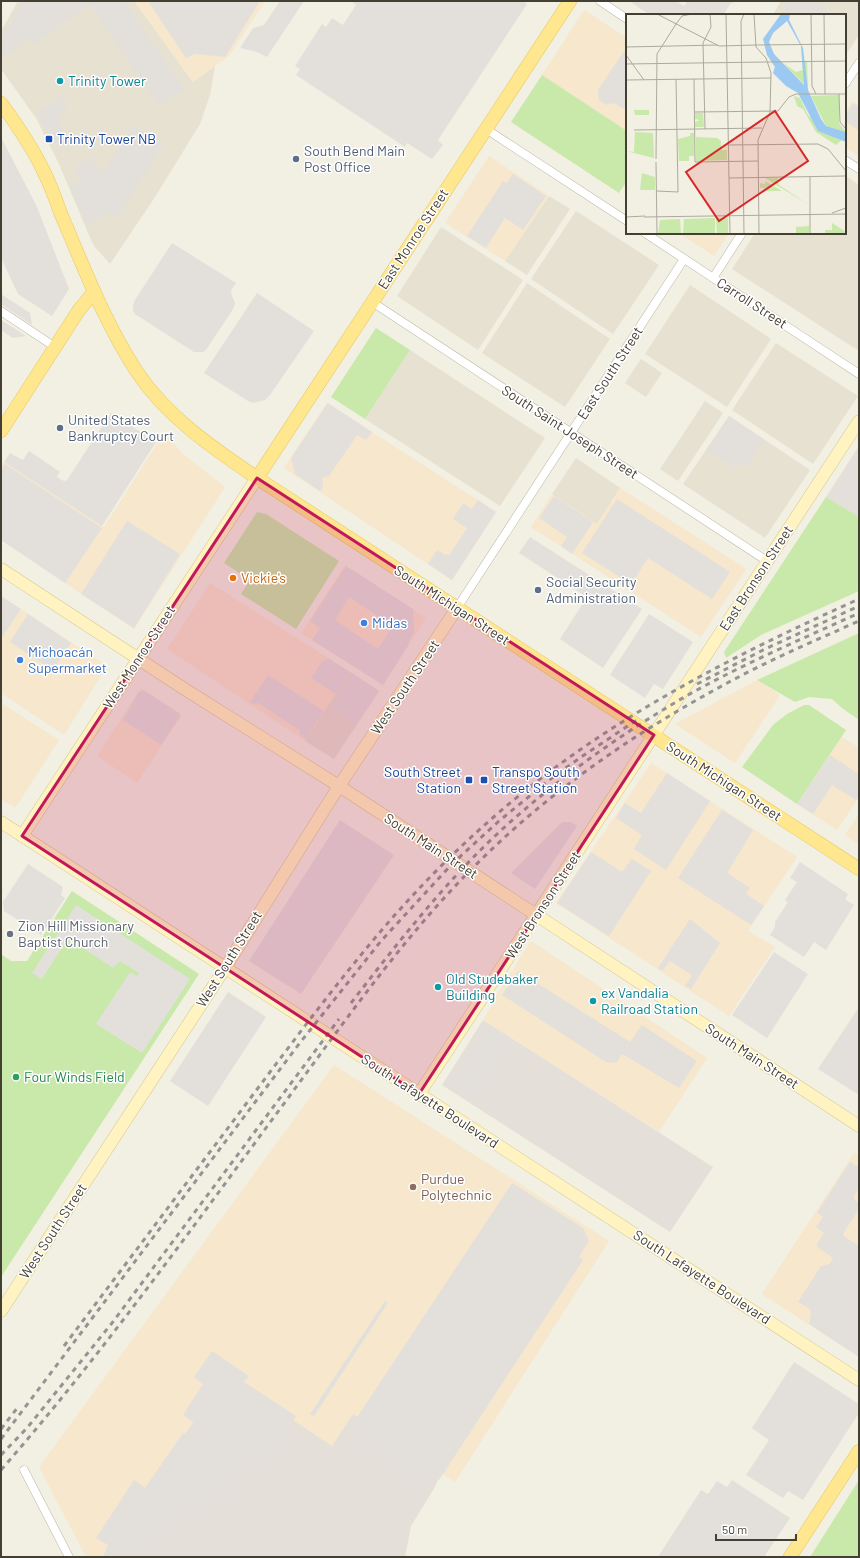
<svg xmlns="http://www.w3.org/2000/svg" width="860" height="1558" font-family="Barlow,sans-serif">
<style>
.residential{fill:#e7e1d1}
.commercial{fill:#f6e7cd}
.industrial{fill:#e4e0d9}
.green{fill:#c8e9aa}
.parking{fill:#e3e0dc;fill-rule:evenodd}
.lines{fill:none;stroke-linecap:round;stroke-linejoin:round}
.street-casing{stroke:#beb7a6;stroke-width:9}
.secondary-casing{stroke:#d4c791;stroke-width:13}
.primary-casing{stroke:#e8c75c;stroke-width:14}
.street{stroke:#fff;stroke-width:8}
.secondary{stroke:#fff4c1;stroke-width:12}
.primary{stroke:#ffe790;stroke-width:13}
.rail{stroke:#949494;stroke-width:3;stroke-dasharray:5 5;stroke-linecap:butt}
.marked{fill:#c2185b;fill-opacity:0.2;stroke:#c2185b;stroke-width:3;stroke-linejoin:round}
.culture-dot{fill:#0f9aa8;stroke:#fff;stroke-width:1.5}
.transit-dot{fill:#1a4fb4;stroke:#fff;stroke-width:1.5}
.service-dot{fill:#5c6f8a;stroke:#fff;stroke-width:1.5}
.food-dot{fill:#e8710a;stroke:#fff;stroke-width:1.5}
.shop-dot{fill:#3f7fe0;stroke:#fff;stroke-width:1.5}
.worship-dot{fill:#6b7280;stroke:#fff;stroke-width:1.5}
.leisure-dot{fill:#2e9e5b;stroke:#fff;stroke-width:1.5}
.education-dot{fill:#8d6e63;stroke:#fff;stroke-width:1.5}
.labels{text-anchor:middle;stroke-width:3;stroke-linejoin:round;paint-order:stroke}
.culture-label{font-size:14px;fill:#0d838f;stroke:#fff;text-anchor:start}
.transit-label{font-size:14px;fill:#164399;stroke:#fff;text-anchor:start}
.service-label{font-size:14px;fill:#4e5e75;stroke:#fff;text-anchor:start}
.street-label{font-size:14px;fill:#443f33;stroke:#fff}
.food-label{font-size:14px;fill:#c56008;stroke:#fff;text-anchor:start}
.shop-label{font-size:14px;fill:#366cbe;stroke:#fff;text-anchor:start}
.worship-label{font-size:14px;fill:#5b616d;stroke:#fff;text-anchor:start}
.leisure-label{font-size:14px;fill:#27864d;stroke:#fff;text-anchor:start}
.education-label{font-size:14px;fill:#785e54;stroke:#fff;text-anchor:start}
.inset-road{fill:none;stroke:#aca99d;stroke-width:1}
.view{fill:#d62828;fill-opacity:0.15;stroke:#d62828;stroke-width:2}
.inset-edge{fill:none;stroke:#443f33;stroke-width:2}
</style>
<rect width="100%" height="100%" fill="#f2efe3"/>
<g class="residential">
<polygon points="18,1 134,1 193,82 215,66 210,95 200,124 155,197 110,264 95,247 91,240 59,164 36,118 1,69 1,31"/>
<polygon points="781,1 859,1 859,35 845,56 845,15 777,15 774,13"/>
<polygon points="845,175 859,185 859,351 732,269 755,233 845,233"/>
<polygon points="549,196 570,209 527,275 505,261"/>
<polygon points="576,211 659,265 613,334 531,279"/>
<polygon points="441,227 523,280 478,350 397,296"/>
<polygon points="527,283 610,339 565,407 482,353"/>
<polygon points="690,285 771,339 727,407 645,354"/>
<polygon points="776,343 858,396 813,464 732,410"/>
<polygon points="410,350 545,438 500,506 365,419"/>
<polygon points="641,359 662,373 646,397 625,383"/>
<polygon points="705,401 723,413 678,481 660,469"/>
<polygon points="729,416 810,470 765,538 683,484"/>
<polygon points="576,458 620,488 597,524 552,494"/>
<polygon points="350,672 379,691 334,759 305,741"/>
</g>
<g class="commercial">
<polygon points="134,1 265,1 229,56 193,82"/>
<polygon points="584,10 627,38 627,131 542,75"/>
<polygon points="852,101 859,105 859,156 845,147 845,112"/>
<polygon points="489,156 549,196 505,261 445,223"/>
<polygon points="679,233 729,233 714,256"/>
<polygon points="327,403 496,512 452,580 284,468"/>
<polygon points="164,433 183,454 225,487 134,629 1,540 1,467 4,462 104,527"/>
<polygon points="620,488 745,568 745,571 701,637 531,527 552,494 597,524"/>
<polygon points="345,565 426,618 383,685 301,633"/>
<polygon points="210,583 350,672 305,741 167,649"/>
<polygon points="21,609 107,666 64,735 1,693 1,639"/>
<polygon points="757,680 780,695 735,763 675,724"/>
<polygon points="141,688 182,715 137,783 97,756"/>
<polygon points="1,703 59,740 15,808 1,799"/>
<polygon points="842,737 859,748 859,797 837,830 797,804"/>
<polygon points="651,763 797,857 748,931 775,947 729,1016 556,903"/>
<polygon points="859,814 859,844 845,835"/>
<polygon points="531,941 707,1058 659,1132 483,1020 491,1007 494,999"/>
<polygon points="334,1065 609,1241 455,1482 353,1414 332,1446 225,1375 102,1557 86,1557 39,1467"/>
<polygon points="854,1153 859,1154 859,1357 762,1294"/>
</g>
<g class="industrial">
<polygon points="859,446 859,517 826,497"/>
<polygon points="483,1020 713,1167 670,1232 442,1085"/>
<polygon points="225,1375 332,1446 353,1414 441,1472 435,1487 411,1526 405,1557 102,1557"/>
</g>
<g class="green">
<polygon points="542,75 627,131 627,181 619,193 511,122"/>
<polygon points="376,328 410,350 365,419 331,397"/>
<polygon points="826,497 859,517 859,591 761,635 726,658 724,652"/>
<polygon points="257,512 266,514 339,561 296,629 241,594 250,580 224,563"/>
<polygon points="859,633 859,720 842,708 832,699 809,697 795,702 757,680"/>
<polygon points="804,705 809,705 846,730 797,804 742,767 773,725 787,714"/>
<polygon points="72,891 199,974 1,1277 1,954 11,961 27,961"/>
<polygon points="859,1480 859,1557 810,1557"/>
</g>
<g class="parking">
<polygon points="24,1 124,1 184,89 159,105 90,4 34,44 29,37 27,36 21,44 4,57 1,55 1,38"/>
<polygon points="148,1 260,1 225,57 195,54 186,58"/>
<polygon points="280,1 304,1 267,57 257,52 240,48 253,28 264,25"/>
<polygon points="351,1 523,1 527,4 438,140 443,145 432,159 407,143 405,147 296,75 300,69 295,66 322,24 326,27 332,18 343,25 356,5"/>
<polygon points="629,1 676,1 684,6 688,1 738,1 731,3 723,15 650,15"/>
<polygon points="784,1 813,1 834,15 781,15 787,6 783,3"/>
<polygon points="624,51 627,54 627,111 614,103 607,105 599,100 598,90"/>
<polygon points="61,96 68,107 56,117 67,135 54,143 37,114"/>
<polygon points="853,103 859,107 859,131 845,121 845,116"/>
<polygon points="133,125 164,144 116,218 109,213 87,225 70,185 80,181 74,167 92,157 101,176"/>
<polygon points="1,137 37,207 69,289 52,316 18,294 2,260 1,260"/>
<polygon points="513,174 546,196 523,230 505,218 486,248 467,236 503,181 507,183"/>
<polygon points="172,243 236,283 231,290 232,296 235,303 233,309 206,350 203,352 194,352 135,314 133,310 133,305 135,300"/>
<polygon points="257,293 314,331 270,395 265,400 253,403 248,401 204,373"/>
<polygon points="1,294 30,313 32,325 1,304"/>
<polygon points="1,320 26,336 13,338 1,330"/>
<polygon points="328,403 372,432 366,440 357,435 329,476 322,478 323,487 320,491 295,474 291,458"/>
<polygon points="111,413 156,442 102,526 4,462 10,453 23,460 29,451 60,472 57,476 58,478 64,481 67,480"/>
<polygon points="729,416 765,440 746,468 738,463 734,468 706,450"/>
<polygon points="5,464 102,528 65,583 1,540 1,470"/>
<polygon points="850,468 859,474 859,513 832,495"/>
<polygon points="554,496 593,522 572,554 561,546 567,537 539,518"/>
<polygon points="617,499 730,572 712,599 648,558 631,584 582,553"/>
<polygon points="478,500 496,512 452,580 428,564 437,550 445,555 450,554 467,528 453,519 463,503 472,509"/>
<polygon points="127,521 180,554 134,628 81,594"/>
<polygon points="530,537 642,609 603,668 560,639 587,597 519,553"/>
<path d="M346,566L413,609L414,633L408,643L409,644L383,685L312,640L320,628L310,621ZM349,597L393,626L378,649L335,620Z"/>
<polygon points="1,596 21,609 1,639"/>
<polygon points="28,614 71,643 53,671 10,642"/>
<polygon points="649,614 693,642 663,689 654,684 645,698 610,675"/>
<polygon points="328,658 350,672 336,694 311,678 323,660 326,661"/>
<polygon points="352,673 379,691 357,724 331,707"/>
<polygon points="268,675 324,711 306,739 300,735 300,731 258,703 254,704 250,702"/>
<polygon points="143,690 179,713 180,716 161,745 123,720 139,691 141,692"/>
<polygon points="830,755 857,773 859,770 859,797 856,800 832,785 813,814 797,804"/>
<polygon points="667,773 710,801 666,870 634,849 642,835 616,818 625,803 641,813"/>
<polygon points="722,810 753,830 727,873 750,888 746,894 764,906 751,925 678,878"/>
<polygon points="340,820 394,855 301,994 249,961"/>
<polygon points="562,822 571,822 577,826 535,889 511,873"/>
<polygon points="591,852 622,872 632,859 651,871 609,936 557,903"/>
<polygon points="800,862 848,894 846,897 846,900 854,905 826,950 814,942 804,957 770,935 775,927 775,922 788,902 785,900 797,882 790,878"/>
<polygon points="28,864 63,887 61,895 65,898 41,935 4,911 3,902"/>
<polygon points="76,905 190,979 142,1053 96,1024 130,972 137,976 139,973 120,961 113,968 68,938 42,979 32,973"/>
<polygon points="690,919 720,943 691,989 685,986 692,975 670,961 662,971 658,968"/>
<polygon points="774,952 808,974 767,1038 732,1015"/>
<polygon points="518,971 630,1042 642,1025 697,1061 679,1088 622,1054 616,1063 606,1062 502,995"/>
<polygon points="228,992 266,1017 208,1106 170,1081"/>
<polygon points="859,1007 859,1095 818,1069"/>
<polygon points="490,1029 508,1040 471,1097 453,1085"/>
<polygon points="850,1162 857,1166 859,1165 859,1188 853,1198 859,1203 859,1208 843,1234 845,1237 859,1246 859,1357 809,1324 811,1314 810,1309 798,1302 821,1266 830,1264 833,1258 816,1246 824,1233 816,1227 823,1217 817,1213"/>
<polygon points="512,1183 583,1228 589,1241 579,1257 583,1260 439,1480 430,1474 424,1482 363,1443 368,1435 352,1425"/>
<polygon points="385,1301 388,1303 314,1416 310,1414"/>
<polygon points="212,1351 249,1376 244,1382 296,1416 263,1466 250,1458 226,1493 221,1490 204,1515 181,1501 145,1557 113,1557 105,1550 108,1545 96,1538 134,1480 145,1488 183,1433 192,1438 200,1427 183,1415 203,1384 194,1377"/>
<polygon points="794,1362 859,1404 859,1413 803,1500 788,1491 783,1498 746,1475 769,1440 752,1428"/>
<polygon points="732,1480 790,1518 764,1557 658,1557 701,1490 708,1494 717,1481 727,1487"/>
</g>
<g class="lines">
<g class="street-casing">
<g id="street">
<polyline points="600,1 627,19"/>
<polyline points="845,84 859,63"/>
<polyline points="486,129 627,221"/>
<polyline points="845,160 859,169"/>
<polyline points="645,233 859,374"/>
<polyline points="713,278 742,233"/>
<polyline points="372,302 767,561"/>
<polyline points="1,311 55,347"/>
<polyline points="457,608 684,259"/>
<polyline points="24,1470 69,1557"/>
</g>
</g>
<g class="secondary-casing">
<g id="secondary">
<polyline points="1,569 186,690 339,786 859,1126"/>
<polyline points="1,822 859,1380"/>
<polyline points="22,836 257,478"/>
<polyline points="419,1094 859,421"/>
<polyline points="1,1311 225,968 339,786 457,608"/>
</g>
</g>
<g class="primary-casing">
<g id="primary">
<path d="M1,103C17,125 33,148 44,172C51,186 56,200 61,214C84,268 105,323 137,372C167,417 213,448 257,478L859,869"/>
<polyline points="1,431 79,310 94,292"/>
<polyline points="257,478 570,1"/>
<polyline points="790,1557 859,1451"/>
</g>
</g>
<use href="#street" class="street"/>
<use href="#secondary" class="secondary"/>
<use href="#primary" class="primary"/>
<g class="rail">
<polyline points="697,684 765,649 859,606"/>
<path d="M351,1003C400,940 449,877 508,824C563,775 624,732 688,695C743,664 802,639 859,613"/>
<path d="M64,1346C128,1261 191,1177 255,1092C294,1040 333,988 375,938C412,894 453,852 496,815C604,721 730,657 859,599"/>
<polyline points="1,1429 18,1407"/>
<polyline points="1,1439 299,1044 381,941 452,864 499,821 553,777 584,755 637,720"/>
<polyline points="1,1455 27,1428 112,1323 339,1019"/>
<path d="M1,1470C105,1351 197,1221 291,1094C353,1010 414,923 490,851C561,783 643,728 731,681C772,659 816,640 859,621"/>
</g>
</g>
<path class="marked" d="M257,478L654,735L419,1094L22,836Z"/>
<g class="culture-dot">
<circle cx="60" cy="81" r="4"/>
<circle cx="438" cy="987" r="4"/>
<circle cx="593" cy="1001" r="4"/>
</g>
<g class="transit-dot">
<rect x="45" y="135" width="8" height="8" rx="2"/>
<rect x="465" y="776" width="8" height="8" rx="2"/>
<rect x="480" y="776" width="8" height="8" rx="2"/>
</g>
<g class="service-dot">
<circle cx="296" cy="159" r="4"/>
<circle cx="60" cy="428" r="4"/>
<circle cx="538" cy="590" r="4"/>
</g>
<circle class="food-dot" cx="233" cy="578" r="4"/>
<g class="shop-dot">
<circle cx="364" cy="623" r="4"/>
<circle cx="20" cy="660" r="4"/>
</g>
<circle class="worship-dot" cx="10" cy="934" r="4"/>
<circle class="leisure-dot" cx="16" cy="1077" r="4"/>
<circle class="education-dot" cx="413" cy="1187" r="4"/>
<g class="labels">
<g class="culture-label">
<text x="68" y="86">Trinity Tower</text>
<text x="446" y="984">Old Studebaker<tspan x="446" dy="16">Building</tspan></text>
<text x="601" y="998">ex Vandalia<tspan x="601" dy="16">Railroad Station</tspan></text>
</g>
<g class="transit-label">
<text x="57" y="144">Trinity Tower NB</text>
<text x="461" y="777" text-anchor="end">South Street<tspan x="461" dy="16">Station</tspan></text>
<text x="492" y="777">Transpo South<tspan x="492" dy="16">Street Station</tspan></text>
</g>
<g class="service-label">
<text x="304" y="156">South Bend Main<tspan x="304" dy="16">Post Office</tspan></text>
<text x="68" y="425">United States<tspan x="68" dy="16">Bankruptcy Court</tspan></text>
<text x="546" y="587">Social Security<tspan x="546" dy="16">Administration</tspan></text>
</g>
<g class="street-label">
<text transform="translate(413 239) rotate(-57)" y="5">East Monroe Street</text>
<text transform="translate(752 303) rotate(33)" y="5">Carroll Street</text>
<text transform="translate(610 373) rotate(-57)" y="5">East South Street</text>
<text transform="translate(570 432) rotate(33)" y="5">South Saint Joseph Street</text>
<text transform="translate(756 578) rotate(-57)" y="5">East Bronson Street</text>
<text transform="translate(452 605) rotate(33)" y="5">South Michigan Street</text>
<text transform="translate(139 657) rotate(-57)" y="5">West Monroe Street</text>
<text transform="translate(405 687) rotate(-56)" y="5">West South Street</text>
<text transform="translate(724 781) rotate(33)" y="5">South Michigan Street</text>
<text transform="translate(431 846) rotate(33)" y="5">South Main Street</text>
<text transform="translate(543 905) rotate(-57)" y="5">West Bronson Street</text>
<text transform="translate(229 959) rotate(-58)" y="5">West South Street</text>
<text transform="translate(752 1056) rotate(33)" y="5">South Main Street</text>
<text transform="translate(430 1101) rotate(33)" y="5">South Lafayette Boulevard</text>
<text transform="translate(53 1231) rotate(-57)" y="5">West South Street</text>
<text transform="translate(702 1277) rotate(33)" y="5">South Lafayette Boulevard</text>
</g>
<g class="food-label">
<text x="241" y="583">Vickie's</text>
</g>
<g class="shop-label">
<text x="372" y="628">Midas</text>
<text x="28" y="657">Michoacán<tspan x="28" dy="16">Supermarket</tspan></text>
</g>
<g class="worship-label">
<text x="18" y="931">Zion Hill Missionary<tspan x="18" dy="16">Baptist Church</tspan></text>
</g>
<g class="leisure-label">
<text x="24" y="1082">Four Winds Field</text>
</g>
<g class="education-label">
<text x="421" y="1184">Purdue<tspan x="421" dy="16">Polytechnic</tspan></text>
</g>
</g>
<g transform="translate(626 14)">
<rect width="220" height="220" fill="#f2efe3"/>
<path d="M176,48H181L182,74L157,49L170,58L177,56ZM213,81V109L220,118L200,112L185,82ZM168,82L174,84L182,101L216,126L210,131L190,118L177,95L171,92ZM8,96H23V101H9ZM69,99H77L78,113H69V108L74,106L69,105ZM9,118L27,119L28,144L0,137L8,138ZM64,119H68V142H63V147H53L52,125L64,122ZM70,123L91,124L95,127V136H101V146L70,147ZM16,159L29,163V176H14ZM139,164H152L153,171L183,191ZM139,167L156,177H141L140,171V174H134V169L139,170ZM89,204V220H57L58,205ZM90,204H102V220H91ZM34,206L54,205L55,220H32ZM206,209L220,218V220H199V216H206ZM183,212V220H170V213Z" fill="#c8e9aa"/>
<path d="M155,0H164L163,6L177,34L182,76L195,105L200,112L220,118V128L192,117L172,79L160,72L147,59L149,53L141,41L137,25ZM161,7L175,32L178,71L148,40L143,28L147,19Z" fill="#9cc9f2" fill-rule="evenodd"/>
<path class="inset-road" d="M31,0L93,32L130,31M100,0L104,220M118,0L115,7L118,220M128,0L130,33L140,44L145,59L144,98L132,126L133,220M185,0L186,72L190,80M198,0L199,80M50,10L56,2L66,0M130,31L220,30M0,33L92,31M0,41L18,66M142,48L220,47M0,50L141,48M68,65L69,148L132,147M0,66L145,64M170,80H220M213,80L214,108L220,115M69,98L152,97L163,83L170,80M79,115L77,29L85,13L84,0M8,116L136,114M102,131L192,130L202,135L220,157M30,145L31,40L50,10M30,148L31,220M184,162V220M103,164L219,162M31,177L52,178L50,65M206,199L220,194M0,203L19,202M18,203L220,200"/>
<path class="view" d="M149,97L182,147L93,207L60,158Z"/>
<rect width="220" height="220" class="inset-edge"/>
</g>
<rect width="860" height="1558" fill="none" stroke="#443f33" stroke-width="4"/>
<path d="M716 1534v6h80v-6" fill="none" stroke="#443f33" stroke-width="2"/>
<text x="722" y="1534" font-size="12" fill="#443f33" stroke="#ffffff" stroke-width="3" paint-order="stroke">50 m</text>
</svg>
